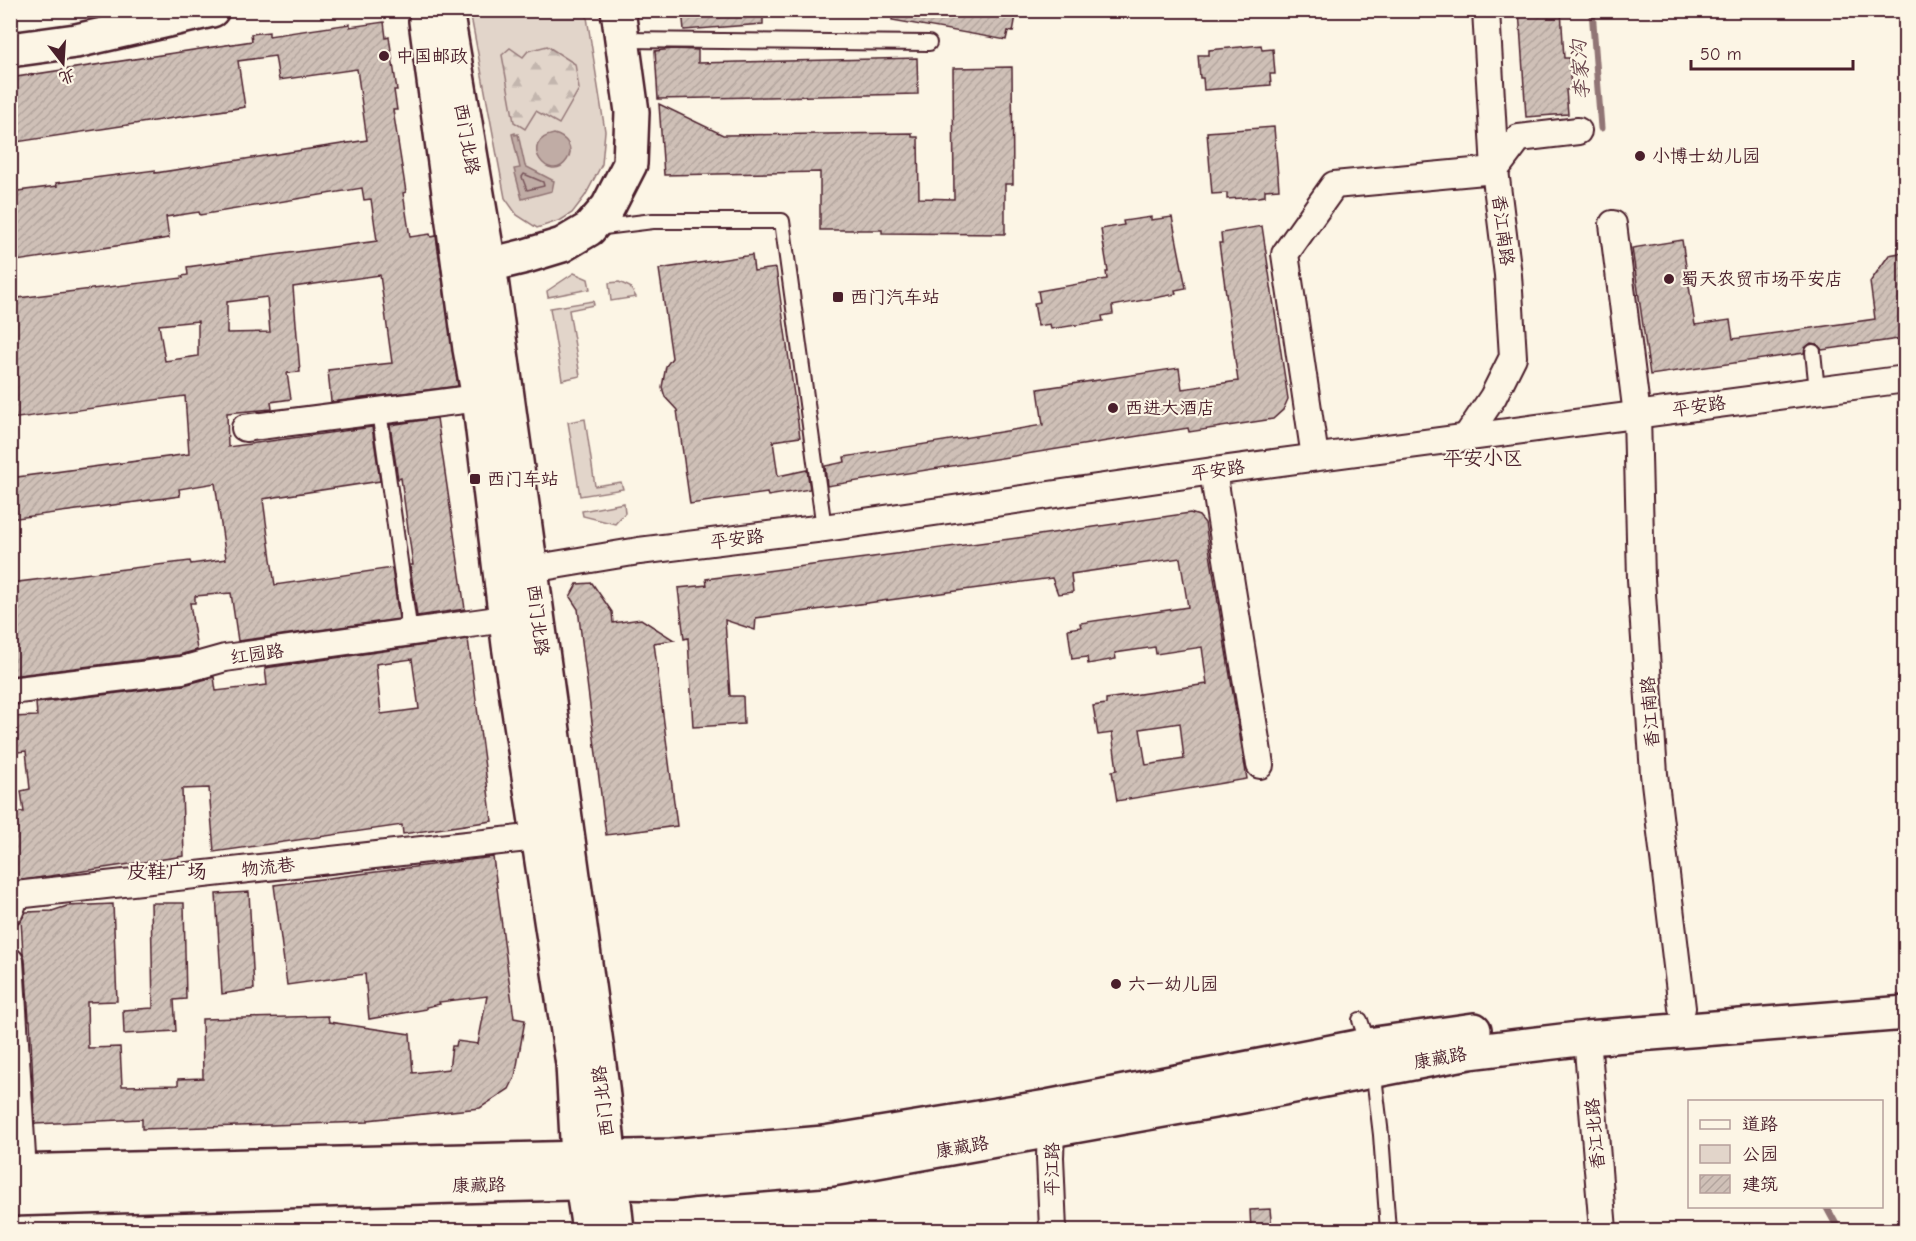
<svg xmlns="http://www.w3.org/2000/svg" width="1916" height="1241" font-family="'Comic Neue','LXGW WenKai TC',sans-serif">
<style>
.green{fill:#e2d5ca;stroke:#967a7a;stroke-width:1.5}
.forest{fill:url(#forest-firs);stroke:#967a7a;stroke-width:1.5}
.water{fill:#c0aca5;stroke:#917474;stroke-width:1.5}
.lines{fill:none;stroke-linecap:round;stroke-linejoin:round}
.shore{stroke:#79575c;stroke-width:1.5}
.stream{stroke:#917474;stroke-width:7}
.building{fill:url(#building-hatch);stroke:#4a1f2b;stroke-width:1.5;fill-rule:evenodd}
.service-casing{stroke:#4a1f2b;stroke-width:18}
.minor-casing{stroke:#4a1f2b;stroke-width:30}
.secondary-casing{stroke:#4a1f2b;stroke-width:38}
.primary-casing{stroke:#4a1f2b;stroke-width:38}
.service{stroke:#fcf5e5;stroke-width:14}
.minor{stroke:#fcf5e5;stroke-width:26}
.secondary{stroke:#fcf5e5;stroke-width:33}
.primary{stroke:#fcf5e5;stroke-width:33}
.poi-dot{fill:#4a1f2b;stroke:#fcf5e5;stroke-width:2}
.labels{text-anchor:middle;stroke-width:4.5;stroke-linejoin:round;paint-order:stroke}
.poi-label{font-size:18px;fill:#4a1f2b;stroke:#fcf5e5;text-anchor:start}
.street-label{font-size:18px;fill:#4a1f2b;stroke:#fcf5e5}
.water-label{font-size:20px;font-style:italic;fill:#6d4950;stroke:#fcf5e5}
.neighbourhood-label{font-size:20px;fill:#4a1f2b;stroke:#fcf5e5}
</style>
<defs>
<pattern id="forest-firs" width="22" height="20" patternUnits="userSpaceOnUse" patternTransform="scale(1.5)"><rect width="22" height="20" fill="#e2d5ca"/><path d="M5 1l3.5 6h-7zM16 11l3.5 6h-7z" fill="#c3b6ae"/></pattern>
<pattern id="building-hatch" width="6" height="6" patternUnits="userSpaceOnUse" patternTransform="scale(1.5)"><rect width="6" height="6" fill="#cfc0b7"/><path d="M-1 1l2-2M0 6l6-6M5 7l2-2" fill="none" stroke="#b3a59e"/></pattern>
</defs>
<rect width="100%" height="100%" fill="#fcf5e5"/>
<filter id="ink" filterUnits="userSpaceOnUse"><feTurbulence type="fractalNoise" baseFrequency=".0167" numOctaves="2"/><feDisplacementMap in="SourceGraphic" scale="12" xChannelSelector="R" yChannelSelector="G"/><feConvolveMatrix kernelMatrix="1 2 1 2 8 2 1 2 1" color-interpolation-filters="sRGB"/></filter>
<g filter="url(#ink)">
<g class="green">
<polygon points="470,11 586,11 605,131 602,164 585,196 572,213 561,220 537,228 517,215 505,198"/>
<polygon points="574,273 588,279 590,289 548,297 547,291"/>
<polygon points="619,282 630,287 636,297 611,301 609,283"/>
<polygon points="593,301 594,305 569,310 580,376 562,380 550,308"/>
<polygon points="585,419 595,486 621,482 623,489 580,496 568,422"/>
<polygon points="624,503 625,513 615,524 583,516 582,511"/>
</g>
<polygon class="forest" points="547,46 575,64 579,89 559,124 536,111 525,129 514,122 502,55 510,48 523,57 528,51"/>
<g class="water">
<polygon points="515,133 515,135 518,134 525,166 554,181 552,191 522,199 514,169 520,168 512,134"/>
<path d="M554,134C566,137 575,148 567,160C550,186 516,141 554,134Z"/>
</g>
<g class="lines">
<polygon class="shore" points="524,174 543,182 544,186 527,190 522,177"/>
<g class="stream">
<polyline points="1592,10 1601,128"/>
<polyline points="1826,1206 1839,1230"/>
</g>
</g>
<g class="building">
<polygon points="682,10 763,10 763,24 684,30"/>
<polygon points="893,10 1017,10 1013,32 1008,31 1006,40 892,20"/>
<polygon points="1519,10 1561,10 1564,58 1569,58 1571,89 1566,90 1568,114 1526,117"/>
<path d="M384,22L386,38L389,37L397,90H394L397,110H393L406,192L403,193L410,237L430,234L431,237L436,236L458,386L331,402L328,370L392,363L380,275L293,287L300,372L287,373L291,399L271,402L272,409L227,413L228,447L372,427L380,481L263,499L271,559L275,585L392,568L399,619L238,641L231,593L195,596V603H190L197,650L179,655L10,676V583L190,561L191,564L226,559L215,483L179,489L180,496L10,519V478L189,454L185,396L10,419V377L17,376L10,335V299L183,278L182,276L188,275L187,267L377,241L371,199L364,200L362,188L200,215L199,212L166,217L169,238L10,262V192L57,186L56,183L155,170V173L367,140L357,69L279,80L275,56L238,61L245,107L10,143V78L252,41L251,34L269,32V36L350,24V27ZM267,297L270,332L227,333V302ZM198,321V356L165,361L159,325Z"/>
<polygon points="1261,45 1262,50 1273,49 1275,74 1270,74 1271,85 1204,90 1203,78 1200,78 1198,55 1209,55 1209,50"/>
<polygon points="673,49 698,50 698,63 917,58 918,94 658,99 655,51"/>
<polygon points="1012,67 1013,184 1005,184 1005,234 882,233 882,230 820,230 820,172 664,175 659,104 723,135 912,133 912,137 918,137 919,198 954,199 953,68"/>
<polygon points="1274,127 1279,189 1265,190 1265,196 1258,197 1227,199 1227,193 1212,194 1207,132"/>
<polygon points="1151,217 1151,220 1172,217 1186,288 1175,290 1176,294 1112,306 1113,314 1102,316 1103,321 1051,329 1050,324 1038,326 1034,303 1040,302 1038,291 1107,279 1106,272 1108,272 1101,229 1124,225 1123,221"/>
<polygon points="1262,226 1288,399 1283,410 1273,419 1189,432 1188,428 1170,431 827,486 825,466 845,462 844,457 1043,425 1038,389 1179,368 1182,389 1238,381 1219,243 1222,243 1221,233"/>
<polygon points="1682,240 1695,325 1730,320 1733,339 1875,319 1870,282 1889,255 1905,252 1905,338 1822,350 1817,344 1811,343 1805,348 1804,353 1650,375 1632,248"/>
<polygon points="752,255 754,271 776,268 800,437 773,441 778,476 807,470 810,489 768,496 767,493 690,504 677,410 665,397 662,387 666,366 672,358 659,269"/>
<polygon points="437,418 465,609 417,616 410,565 413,565 401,478 398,479 390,425"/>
<path d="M1190,513L1199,516L1205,523L1247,779L1117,801L1112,771L1117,770L1112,733L1098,735L1093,706L1106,704V699L1207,684L1202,647L1156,654L1155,647L1115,653L1116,659L1088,664L1087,657L1072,659L1068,629L1081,627L1080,623L1188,607L1180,558L1071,574L1073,592L1058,594L1052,578L756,618L755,630L725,620L730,696H743L744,724L693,727L688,638L684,639L678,588L707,585L706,579L1025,537ZM1180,723L1184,759L1146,765L1140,729Z"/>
<polygon points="592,583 612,612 613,623 641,619 674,640 654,643 677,826 606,835 578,609 570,597 577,584"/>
<path d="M468,639L492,821L403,834L402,825L214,852L209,788L182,789L184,856L10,882V811L24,812L21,791L30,789L26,751L10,753V717L37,716L36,703L184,685L214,677L216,691L267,685L265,668ZM412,659L419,709L381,714L376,664Z"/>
<polygon points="493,857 514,1018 525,1020 515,1077 509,1089 480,1108 368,1120 368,1122 142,1129 142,1119 35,1124 30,1020 29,1020 25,960 23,953 21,920 26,912 52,911 67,906 113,904 117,1001 87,1002 88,1048 120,1047 122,1086 178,1085 178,1079 203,1078 202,1019 328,1016 329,1022 410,1034 413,1073 449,1069 452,1046 456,1046 457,1041 478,1044 487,996 439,1002 440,1004 426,1007 426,1009 369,1019 365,974 287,985 274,885"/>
<polygon points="249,892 254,989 222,994 216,894"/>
<polygon points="151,903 184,903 186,999 174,1000 176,1031 124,1034 123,1010 153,1008"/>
<polygon points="1270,1209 1272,1230 1251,1230 1250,1210"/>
</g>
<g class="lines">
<g class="service-casing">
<g id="service">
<polyline points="623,40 929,43"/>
<polyline points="596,228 653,221 782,221 824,528"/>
<polyline points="1813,352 1817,390"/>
<polyline points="379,411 410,633"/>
<polyline points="1360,1020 1369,1047"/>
<polyline points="1373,1068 1381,1135 1388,1230"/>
</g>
</g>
<g class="minor-casing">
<g id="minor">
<polyline points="1613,224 1637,415 1641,579 1654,774 1682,1008"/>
<polyline points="245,428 479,398"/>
<polyline points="1467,436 1493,397 1513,357 1508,275 1495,170 1486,10"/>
<polyline points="1315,457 1285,254 1334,185 1495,170 1519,138 1578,131"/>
<polyline points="1213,471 1260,765"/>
<polyline points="531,569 639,551 824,528 1213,471 1906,379"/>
<polyline points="10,691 182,670 225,658 505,619"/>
<polyline points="10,911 16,895 537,837"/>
<polyline points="10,961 23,1172"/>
<polyline points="1587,1038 1603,1230"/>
<polyline points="1048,1113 1051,1131 1050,1157 1053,1230"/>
</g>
</g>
<g class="secondary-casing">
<g id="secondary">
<polyline points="446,10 489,265 602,1087 617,1230"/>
<polyline points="426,21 470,349 479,398 509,645 573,1064 578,1158 589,1230"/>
<polyline points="10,50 76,41 212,10"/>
<polyline points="489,265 526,256 562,245 589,229 608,207 630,164 632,112 618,10"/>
</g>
</g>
<g class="primary-casing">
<g id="primary">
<polyline points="10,1172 671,1156 824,1143 1047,1107 1368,1045 1474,1030"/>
<polyline points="10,1199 491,1185 612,1182 672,1183 694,1180 832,1169 1242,1096 1469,1052 1587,1038 1906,1013"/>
</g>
</g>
<use href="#service" class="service"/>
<use href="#minor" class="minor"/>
<use href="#secondary" class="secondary"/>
<use href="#primary" class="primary"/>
</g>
</g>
<g class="poi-dot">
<circle cx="384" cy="56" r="6"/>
<circle cx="1640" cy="156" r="6"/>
<circle cx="1669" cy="279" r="6"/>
<rect x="832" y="291" width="12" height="12" rx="3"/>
<circle cx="1113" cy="408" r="6"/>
<rect x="469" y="473" width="12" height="12" rx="3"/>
<circle cx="1116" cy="984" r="6"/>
</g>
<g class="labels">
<g class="poi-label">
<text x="396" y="62">中国邮政</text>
<text x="1652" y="162">小博士幼儿园</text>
<text x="1681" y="285">蜀天农贸市场平安店</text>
<text x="850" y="303">西门汽车站</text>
<text x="1125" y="414">西进大酒店</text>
<text x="487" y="485">西门车站</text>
<text x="1128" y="990">六一幼儿园</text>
</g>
<g class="street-label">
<text transform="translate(467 139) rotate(80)" y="6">西门北路</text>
<text transform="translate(1503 230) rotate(83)" y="6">香江南路</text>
<text transform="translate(1699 406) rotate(-8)" y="6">平安路</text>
<text transform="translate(1218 470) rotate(-8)" y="6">平安路</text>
<text transform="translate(737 539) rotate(-7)" y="6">平安路</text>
<text transform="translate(538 620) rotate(83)" y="6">西门北路</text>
<text transform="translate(257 654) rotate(-8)" y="6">红园路</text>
<text transform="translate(1650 712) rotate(-94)" y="6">香江南路</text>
<text transform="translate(268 867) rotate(-6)" y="6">物流巷</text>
<text transform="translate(1440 1058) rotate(-10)" y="6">康藏路</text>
<text transform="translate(603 1101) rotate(-97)" y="6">西门北路</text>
<text transform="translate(1595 1134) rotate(-95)" y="6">香江北路</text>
<text transform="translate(962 1147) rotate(-10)" y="6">康藏路</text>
<text transform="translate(1052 1169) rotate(-90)" y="6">平江路</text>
<text transform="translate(479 1185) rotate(-1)" y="6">康藏路</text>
</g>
<g class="water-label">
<text transform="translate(1580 70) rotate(-94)" y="7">李家沟</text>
</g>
<g class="neighbourhood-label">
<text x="1483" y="465">平安小区</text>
<text x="167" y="878">皮鞋广场</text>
</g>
</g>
<rect width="1916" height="1241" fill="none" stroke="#fcf5e5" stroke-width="36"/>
<rect x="18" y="18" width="1880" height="1205" fill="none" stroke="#4a1f2b" stroke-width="2" filter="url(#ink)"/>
<rect x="1688" y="1100" width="195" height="108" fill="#fcf5e5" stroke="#b59f9b" stroke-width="1.5"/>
<rect x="1700" y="1120" width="30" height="9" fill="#fcf5e5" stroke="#b59f9b" stroke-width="1.5"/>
<text x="1742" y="1130" font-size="18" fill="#4a1f2b">道路</text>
<rect x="1700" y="1145" width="30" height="18" fill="#e2d5ca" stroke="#b59f9b" stroke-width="1.5"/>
<text x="1742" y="1160" font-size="18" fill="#4a1f2b">公园</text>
<rect x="1700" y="1175" width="30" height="18" fill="url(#building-hatch)" stroke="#b59f9b" stroke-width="1.5"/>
<text x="1742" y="1190" font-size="18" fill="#4a1f2b">建筑</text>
<g transform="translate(63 63) rotate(163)" stroke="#fcf5e5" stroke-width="4.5" paint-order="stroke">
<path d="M0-4.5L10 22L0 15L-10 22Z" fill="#4a1f2b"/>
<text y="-9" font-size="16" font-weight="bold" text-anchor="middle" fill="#4a1f2b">北</text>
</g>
<path d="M1691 60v9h162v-9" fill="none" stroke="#4a1f2b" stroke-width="3"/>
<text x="1700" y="60" font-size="18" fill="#4a1f2b" stroke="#fcf5e5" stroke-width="4.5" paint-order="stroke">50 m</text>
</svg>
